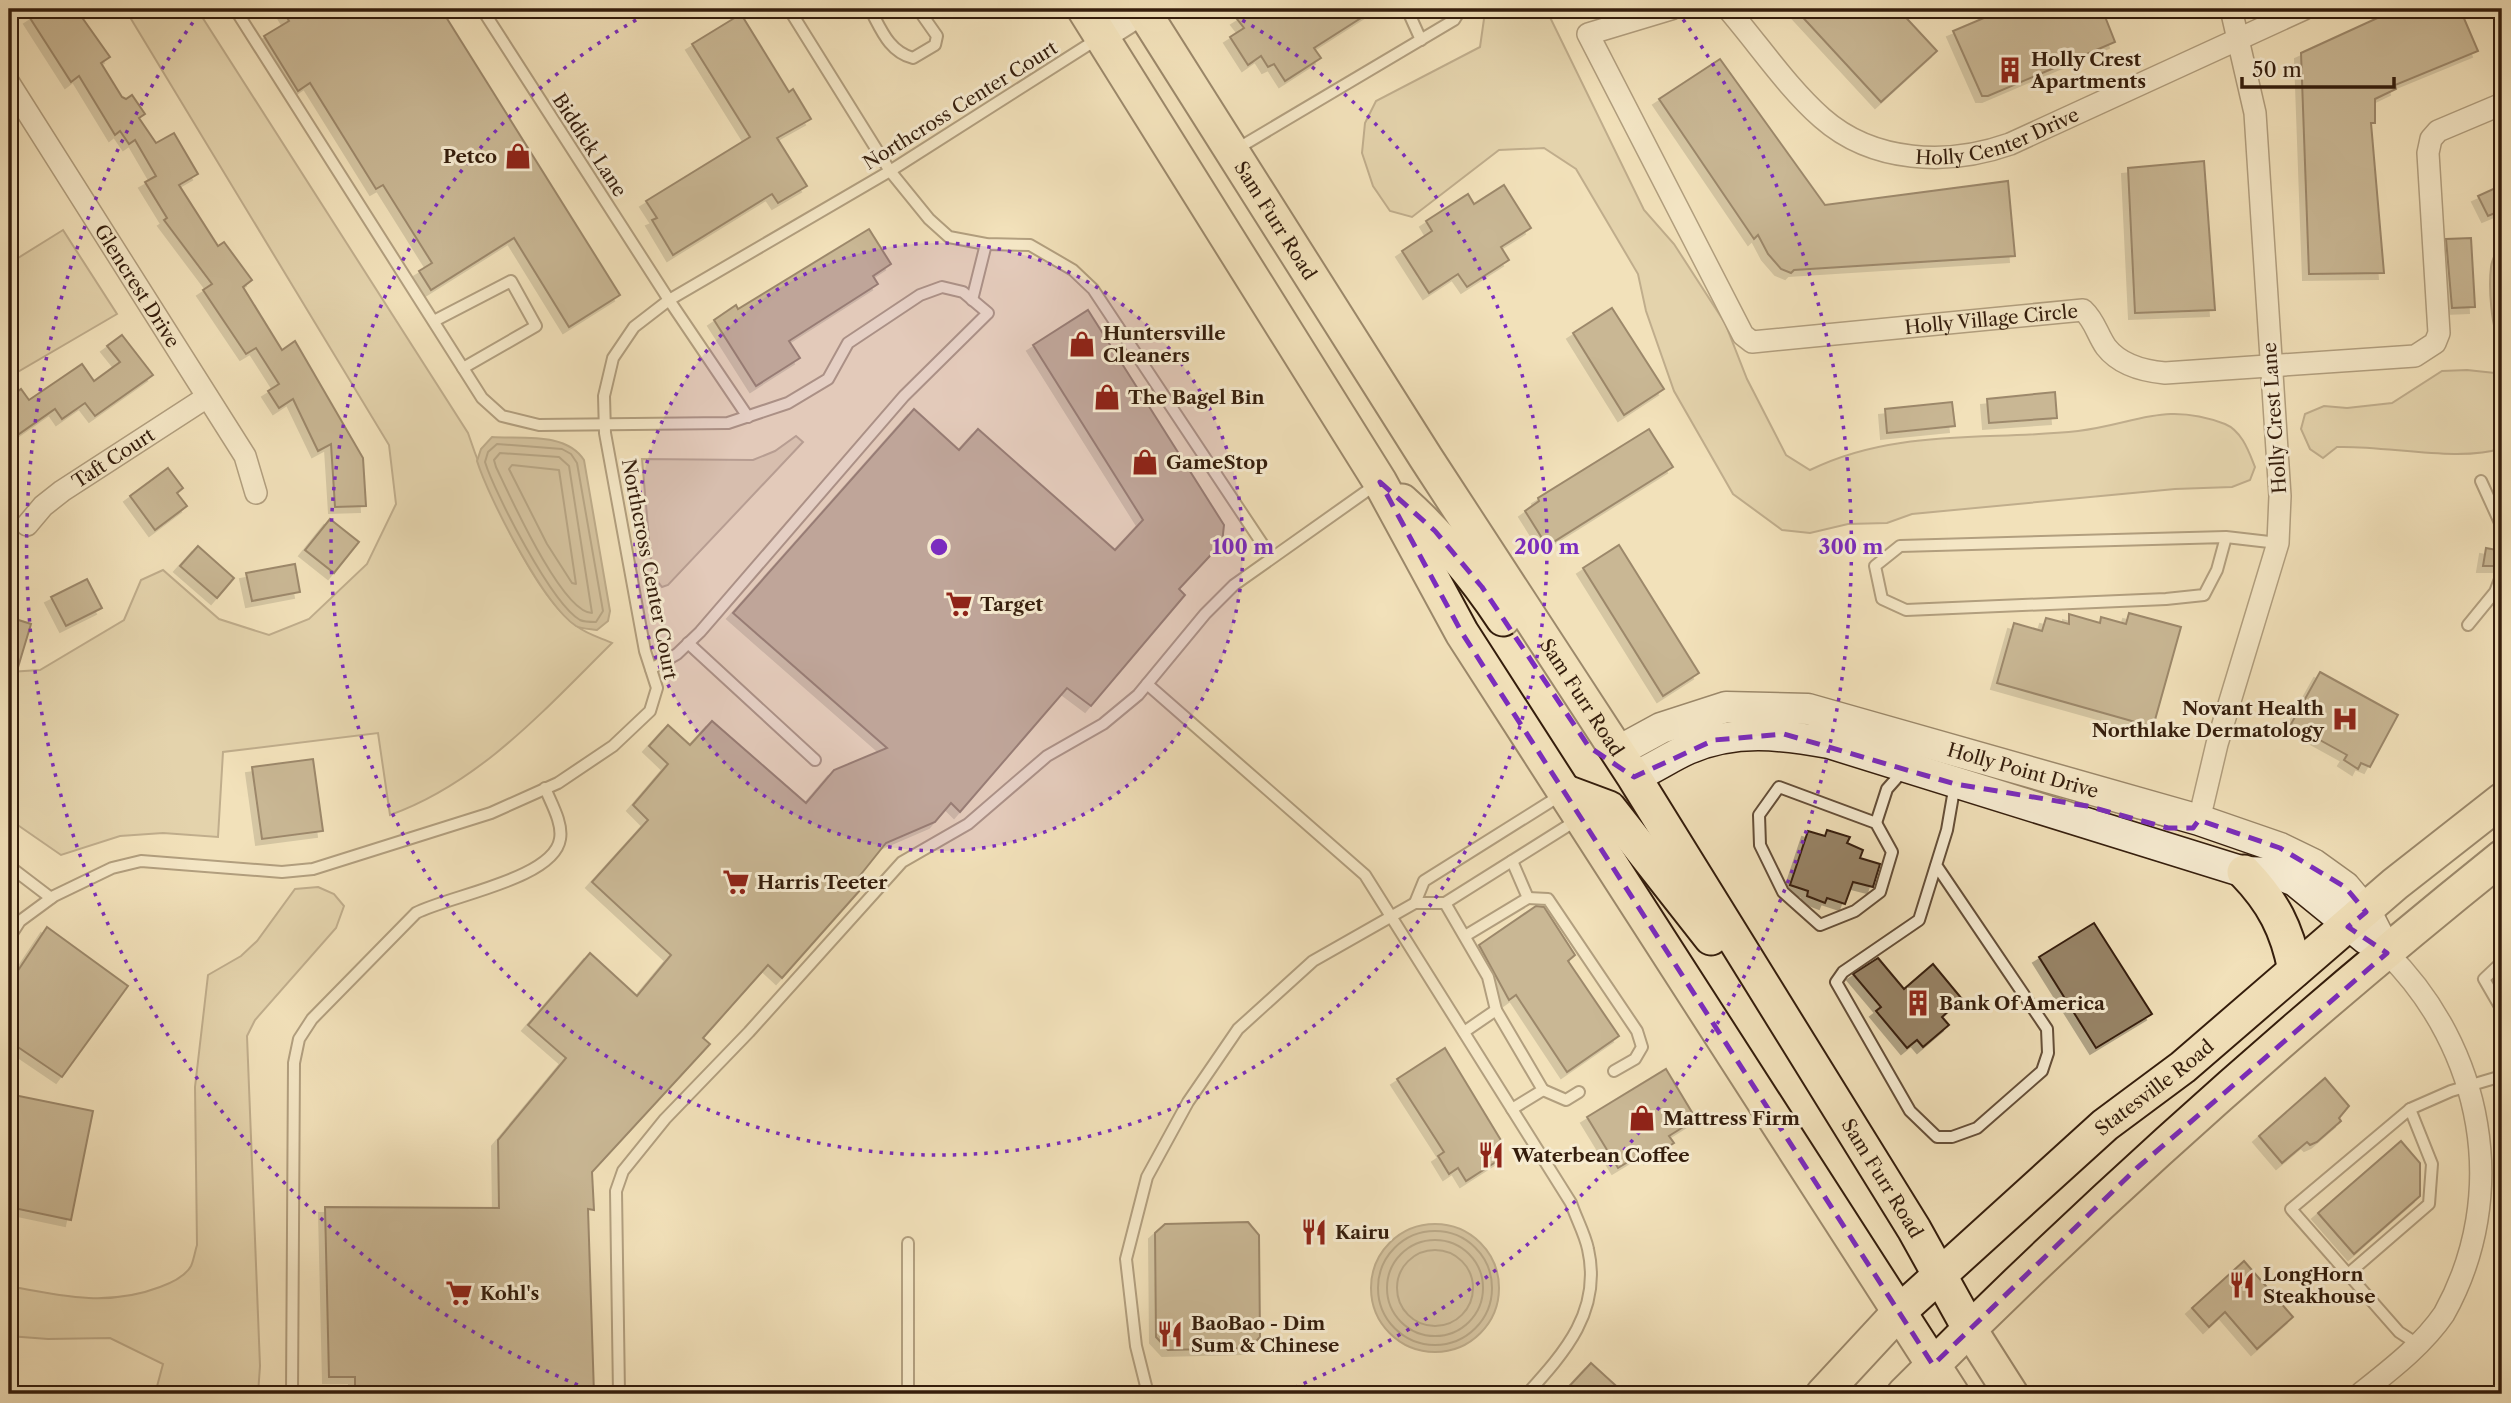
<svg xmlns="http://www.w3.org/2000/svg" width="2511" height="1403" font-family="'Libre Caslon Text',serif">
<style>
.green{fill:#d2c09c;stroke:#836e54;stroke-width:2}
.water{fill:#b19e7f;stroke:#7f6a51;stroke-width:2}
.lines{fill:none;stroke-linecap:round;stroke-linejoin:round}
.shore{stroke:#725e46;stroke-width:2}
.building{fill:#978366;stroke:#341d0c;stroke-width:2;filter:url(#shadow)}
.service-casing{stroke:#644e38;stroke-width:14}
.minor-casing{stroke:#644e38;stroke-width:24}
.tertiary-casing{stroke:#644e38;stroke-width:30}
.secondary-casing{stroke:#341d0c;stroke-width:33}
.primary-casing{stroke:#341d0c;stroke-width:37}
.service{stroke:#f7ecd2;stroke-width:10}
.minor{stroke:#f7ecd2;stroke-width:21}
.tertiary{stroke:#f7ecd2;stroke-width:26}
.secondary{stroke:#f7ecd2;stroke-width:30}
.primary{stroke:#f2e1ba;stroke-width:33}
.marked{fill:none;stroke:#7b2cbf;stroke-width:5;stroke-dasharray:14 9;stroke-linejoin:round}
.ring{fill:none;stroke:#7b2cbf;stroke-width:3.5;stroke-dasharray:3.5 7}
.labels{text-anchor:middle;stroke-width:6;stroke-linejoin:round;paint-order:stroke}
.poi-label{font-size:19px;font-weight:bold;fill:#341d0c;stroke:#f7ecd2;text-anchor:start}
.street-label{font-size:19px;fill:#341d0c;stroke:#f7ecd2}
.centre{fill:#7b2cbf;stroke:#f7ecd2;stroke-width:3.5}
.ring-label{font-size:21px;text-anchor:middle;font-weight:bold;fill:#7b2cbf;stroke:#f7ecd2;stroke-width:6;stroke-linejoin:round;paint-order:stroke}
</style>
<defs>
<filter id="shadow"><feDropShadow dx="-6" dy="6" stdDeviation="0" flood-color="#0004"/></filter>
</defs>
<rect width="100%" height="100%" fill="#f2e1ba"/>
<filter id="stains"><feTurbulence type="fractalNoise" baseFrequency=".00286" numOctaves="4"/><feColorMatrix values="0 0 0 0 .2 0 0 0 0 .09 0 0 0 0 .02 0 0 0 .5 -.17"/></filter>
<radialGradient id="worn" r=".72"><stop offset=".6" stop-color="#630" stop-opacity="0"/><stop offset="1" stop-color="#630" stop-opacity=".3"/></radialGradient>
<g class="green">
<path d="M125,9H197L468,433C485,484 533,596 578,627C587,634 601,638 612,643C546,708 480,783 390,815L378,733L223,752L218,837L163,833L120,836L61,855L9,819V672L40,670L124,620L141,580L163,570L219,619L269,635L309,619L367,564L396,504L389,445Z"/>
<path d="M1482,9H1546L1644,210L1674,244L1725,323L1747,379L1786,455L1810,470C1895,428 1987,441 2078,431C2136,424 2164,401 2225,424C2242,431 2249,452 2255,467L2250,480L2232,487L2175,489L1912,514L1887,523L1848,524L1810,533L1782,530L1733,494L1674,391L1646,311L1638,274L1576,169L1544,148L1499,150L1412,217L1390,211L1373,186L1362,153L1365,123L1376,101L1480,47L1484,19Z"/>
<polygon points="63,230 117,314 9,377 9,258 18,258"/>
<path d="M2467,370L2495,373L2502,370V448C2460,463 2385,445 2337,447L2323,458L2310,449L2301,429L2305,414L2324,406L2347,408L2392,403L2442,371Z"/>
<polygon points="796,436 803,442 668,585 662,587 652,574 642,459 753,460 775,451"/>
<path d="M318,887L334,894L344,906L336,928L255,1020L247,1036L260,1366L258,1394H155L163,1364L110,1338L48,1339L9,1336V1286C61,1296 108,1307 160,1287C171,1283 185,1277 191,1266C194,1259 195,1251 197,1245L195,1087L208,975L241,956L257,941L295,889Z"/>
</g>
<g class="water">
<path d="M2502,242V342C2490,333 2489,283 2491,267C2492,258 2497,250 2502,242Z"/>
<path d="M492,437C523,439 566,432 584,460L610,611L608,621L597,630C591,629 581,629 576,626C544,605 489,499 477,461L481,449Z"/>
<circle cx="1435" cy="1288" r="64"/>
</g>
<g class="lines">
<g class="shore">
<path d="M2502,255C2495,277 2495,310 2502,332"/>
<path d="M497,444L562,449L571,454L577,463L603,611L596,622C591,622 584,622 580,620C552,604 495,494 485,462L488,452Z"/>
<path d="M500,453L559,457L569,466L592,613C562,613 509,494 496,467L494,460Z"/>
<polygon points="512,465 559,470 576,584 572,583 547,544 509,469"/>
<circle cx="1435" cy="1288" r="57"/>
<circle cx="1435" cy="1288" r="48"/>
<circle cx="1435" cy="1288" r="38"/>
</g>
</g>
<g class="building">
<polygon points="44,9 76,9 110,57 101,63 122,97 126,99 132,95 145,114 139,118 156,143 174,133 198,174 179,185 218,246 224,242 252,280 243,287 282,350 295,341 363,458 366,506 335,507 331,444 318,451 293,399 279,408 268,391 279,384 256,348 246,354 203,290 212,284 164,220 167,218 145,182 156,176 135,140 129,144 120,131 115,135 79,76 71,82 30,18"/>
<polygon points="282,9 441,9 620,295 569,327 514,238 431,290 419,271 432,263 383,185 376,189 310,83 298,91 264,36 289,21"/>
<polygon points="1253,9 1375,9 1314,48 1321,58 1285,81 1274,64 1268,67 1261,56 1248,65 1230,37 1244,28 1237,19"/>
<polygon points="1795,9 1898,9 1937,51 1881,102"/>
<polygon points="2005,9 2102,9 2115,42 1988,96 1982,96 1953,31"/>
<polygon points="2397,9 2460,9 2478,51 2395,85 2396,89 2375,99 2375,123 2371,123 2384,273 2309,274 2301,53"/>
<polygon points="741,14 789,92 793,89 811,119 777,138 807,186 778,203 772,194 673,255 652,220 657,218 646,201 750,137 692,44"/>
<polygon points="1720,59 1825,205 2008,181 2015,256 1794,270 1791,273 1781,269 1768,254 1758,235 1754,239 1659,99"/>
<polygon points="2204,161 2215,310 2135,313 2128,168"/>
<polygon points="1504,185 1531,228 1501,247 1509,260 1467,287 1458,274 1429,293 1402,251 1432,231 1426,221 1468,194 1474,204"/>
<polygon points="2502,185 2502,210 2488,216 2478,196"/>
<polygon points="869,229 891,264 873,276 878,284 789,341 800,358 756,386 714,320 736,305 738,309"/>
<polygon points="2471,238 2475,307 2452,308 2446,239"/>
<polygon points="1612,308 1664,389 1624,415 1573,333"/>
<polygon points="1088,310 1224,525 1222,543 1179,589 1185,595 1091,706 1067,688 960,812 951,803 935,822 886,843 854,883 861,889 782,978 768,965 703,1038 710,1044 592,1172 594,1210 588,1209 594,1394 355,1394 355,1377 329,1377 325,1207 499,1208 498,1140 566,1058 528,1025 590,953 637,996 671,955 592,882 648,820 633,805 668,764 649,746 668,725 690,745 712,721 806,803 834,770 887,748 733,613 914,409 959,450 978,429 1115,550 1143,520 1033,345"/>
<polygon points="122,335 153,375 95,416 85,403 62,419 55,409 9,441 9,398 21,389 29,400 82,364 94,381 120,362 107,346"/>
<polygon points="2055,392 2057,418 1989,423 1987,399"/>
<polygon points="1952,402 1955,426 1887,433 1885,409"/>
<polygon points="1649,429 1673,467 1547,546 1525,511 1539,501 1538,498"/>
<polygon points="168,468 183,488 177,493 187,506 155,530 130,496"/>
<polygon points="330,519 359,542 334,573 305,550"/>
<polygon points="1619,545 1699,673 1663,696 1583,568"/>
<polygon points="198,546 234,578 217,598 180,566"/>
<polygon points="2486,548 2502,551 2502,566 2483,566"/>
<polygon points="295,564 300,592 252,601 246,573"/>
<polygon points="87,579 102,608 66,626 51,597"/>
<polygon points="2129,613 2181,627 2153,727 1997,683 2014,623 2042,631 2046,618 2069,624 2069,614 2100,623 2101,617 2126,624"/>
<polygon points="9,617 31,624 13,684 9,683"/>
<polygon points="2320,672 2398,715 2370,767 2361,763 2358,769 2344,760 2347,755 2291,724"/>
<polygon points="313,759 323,831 262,839 252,767"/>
<polygon points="1827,830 1850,837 1847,843 1863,850 1860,858 1880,864 1873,887 1853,882 1845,904 1827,898 1825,903 1807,896 1808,891 1790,885 1808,831 1825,836"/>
<polygon points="1536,906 1544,907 1575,955 1568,961 1619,1036 1567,1072 1516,995 1509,1000 1479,945"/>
<polygon points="2094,923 2152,1014 2096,1048 2039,957"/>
<polygon points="47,927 128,986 62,1077 9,1041 9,984"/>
<polygon points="1878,958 1904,989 1933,964 1962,999 1942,1017 1949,1025 1923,1047 1917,1040 1907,1048 1876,1011 1881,1007 1853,974"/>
<polygon points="1445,1048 1502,1142 1495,1147 1502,1158 1466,1181 1458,1168 1449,1174 1438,1156 1444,1152 1397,1079"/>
<polygon points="1666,1069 1696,1119 1669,1136 1674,1143 1650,1158 1646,1151 1618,1168 1587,1117"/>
<polygon points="2325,1078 2349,1106 2339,1118 2341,1121 2317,1142 2310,1145 2307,1142 2282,1163 2259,1136"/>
<polygon points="9,1094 93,1111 71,1220 9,1207"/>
<polygon points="2401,1141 2420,1163 2420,1196 2354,1254 2318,1213"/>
<polygon points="1248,1222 1259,1235 1260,1337 1250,1348 1168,1350 1156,1337 1155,1233 1165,1224"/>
<polygon points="2244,1261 2293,1317 2257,1349 2225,1312 2209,1327 2192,1308"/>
<polygon points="1591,1363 1625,1394 1562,1394"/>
</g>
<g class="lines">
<g class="service-casing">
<g id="service">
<polyline points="235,9 482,398 502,416 539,425 728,423 788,403 828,379 848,343 920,295 942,287 963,292 988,313 904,396 700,632 677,654 651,669"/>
<polyline points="482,9 669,300 748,417"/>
<polyline points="789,9 890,171 929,219 949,237 986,244 1030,245 1073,270 1093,289 1271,557"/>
<path d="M870,9C881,29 889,52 913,58L935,45L937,36L918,9"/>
<polyline points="1407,9 1421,40"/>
<polyline points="1235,150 1454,20 1461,9"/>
<polyline points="972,300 986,244"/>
<polyline points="434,321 511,281 536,326 463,368"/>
<polyline points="2481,481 2502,527"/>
<polyline points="2226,537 2217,570 2204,595 2166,599 1906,610 1882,599 1875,566 1900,546 2226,537 2278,543"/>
<polyline points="2468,625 2495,592 2502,574"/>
<polyline points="688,643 815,760"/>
<path d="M1147,684L1365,875L1571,1203C1576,1218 1585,1234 1588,1249C1602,1311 1565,1352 1527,1394"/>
<polygon points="1779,787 1876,823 1892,852 1880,892 1855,911 1820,925 1783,892 1760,845 1759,815"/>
<polyline points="1876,823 1887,789 1903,771"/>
<polyline points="1936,865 2047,1029 2048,1053 2042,1071 1977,1128 1952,1137 1937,1137 1910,1111 1836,982 1843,972 1919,920 1947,830 1955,784"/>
<polyline points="9,866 51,898"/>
<polyline points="1528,898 1548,899 1637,1031 1642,1047 1635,1059 1614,1071"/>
<polyline points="1415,903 1424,881 1561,795"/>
<polyline points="1445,903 1488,977 1496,1010 1543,1090 1512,1109"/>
<polyline points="1465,936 1528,898 1512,861"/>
<polyline points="9,938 20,921 54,896 112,868 141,861 282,872 313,869 491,813 558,783 613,746 650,711 657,688 645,651 605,433 604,396 613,358 634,327 669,300 890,171 1099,38"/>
<polyline points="2502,962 2484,979 2502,1010"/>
<polyline points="1464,1032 1496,1010"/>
<polyline points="1543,1090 1566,1100 1579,1092"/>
<polyline points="908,1243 908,1394"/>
<polyline points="2348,1274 2291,1209 2410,1109"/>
<polyline points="2419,1345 2399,1332 2348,1274 2429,1204 2432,1164 2410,1109 2451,1091 2502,1076"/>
<path d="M292,1394L294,1063L299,1039L312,1019L416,913C448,896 554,879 560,839C563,823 551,803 545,788"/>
<polyline points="619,1394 616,1191 623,1171 665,1119 749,1032 902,862 968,824 1047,756 1103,724 1138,695 1205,614 1234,585 1378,483"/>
<polyline points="1148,1394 1136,1346 1126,1259 1147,1177 1188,1102 1238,1029 1313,961 1415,903 1445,903 1577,820"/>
</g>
</g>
<g class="minor-casing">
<g id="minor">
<path id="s1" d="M1671,9L1588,34L1743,335L1752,342L2083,310C2095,321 2097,334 2106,347C2120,365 2143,371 2165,373L2415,356L2435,343L2439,333L2428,153L2431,139L2438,131L2502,104"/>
<path id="s2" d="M1728,9C1759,45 1787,87 1822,118C1873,163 1948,166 2010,144L2304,9"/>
<path id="s3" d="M9,83L245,456L256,493"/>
<path id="s4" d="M27,525L43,506L62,491L207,397"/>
<polyline points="2199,820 2217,744 2278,543 2280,496 2255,113 2231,9"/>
<path d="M2360,1394C2390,1370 2422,1346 2444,1314C2511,1194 2483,1048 2387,953"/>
</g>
</g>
<g class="tertiary-casing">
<polyline id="tertiary" points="1101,37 1145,9"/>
</g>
<g class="secondary-casing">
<g id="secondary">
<path id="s5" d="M1617,752L1661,728L1726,707L1808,709L2199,820L2280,848L2313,864L2345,887L2366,912L2387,953"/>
<path d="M1634,777C1653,769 1670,757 1688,749C1735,729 1780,734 1829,743L2244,872L2275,873L2295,881L2366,939"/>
</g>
</g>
<g class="primary-casing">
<g id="primary">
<polyline points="1084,9 1380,482 1462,633 1952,1394"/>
<path id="s6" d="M1142,9L1426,458L1634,777L1914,1229L1969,1328L2011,1394"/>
<path d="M1402,501C1441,536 1474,575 1503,619"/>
<polyline points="1566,792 1609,808 1711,938"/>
<path d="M2244,872C2273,902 2287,929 2295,970"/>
<path id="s7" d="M1823,1394L1899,1312L2105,1125L2183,1067L2395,884L2502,800"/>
<path d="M1904,1394C2093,1204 2293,1025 2502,857"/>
</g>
</g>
<use href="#service" class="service"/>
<use href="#minor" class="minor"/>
<use href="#tertiary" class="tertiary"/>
<use href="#secondary" class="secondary"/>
<use href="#primary" class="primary"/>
</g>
<path d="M0 0H2511V1403H0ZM1380,482L1435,531L1482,587L1589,747L1634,777L1714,740L1784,734L1955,784L2087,806L2168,828H2193L2199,820L2280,848L2345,887L2366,912L2348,927L2387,953L2137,1168L1933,1365L1462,633Z" fill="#f2e1ba" fill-opacity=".55" fill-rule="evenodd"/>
<path class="marked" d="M1380,482L1435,531L1482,587L1589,747L1634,777L1714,740L1784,734L1955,784L2087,806L2168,828H2193L2199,820L2280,848L2345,887L2366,912L2348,927L2387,953L2137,1168L1933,1365L1462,633Z"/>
<circle cx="939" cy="547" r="304" fill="#7b2cbf" fill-opacity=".12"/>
<g class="ring">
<circle cx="939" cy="547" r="304"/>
<path d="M1224 10A608 608 0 1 1 654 10"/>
<path d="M597 1393A912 912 0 0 1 201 11M1677 11A912 912 0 0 1 1281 1393"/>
</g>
<defs>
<g id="building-bare" transform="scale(2.1)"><path d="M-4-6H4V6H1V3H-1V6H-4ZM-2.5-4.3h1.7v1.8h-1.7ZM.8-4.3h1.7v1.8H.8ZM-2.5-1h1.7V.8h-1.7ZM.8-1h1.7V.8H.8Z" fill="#8f2418" stroke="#f7ecd2" stroke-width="2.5" paint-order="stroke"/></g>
<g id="shop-bare" transform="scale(2.1)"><path d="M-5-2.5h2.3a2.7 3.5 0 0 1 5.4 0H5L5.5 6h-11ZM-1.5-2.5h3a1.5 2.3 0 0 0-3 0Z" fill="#8f2418" stroke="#f7ecd2" stroke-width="2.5" paint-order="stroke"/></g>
<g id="supermarket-bare" transform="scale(2.1)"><path d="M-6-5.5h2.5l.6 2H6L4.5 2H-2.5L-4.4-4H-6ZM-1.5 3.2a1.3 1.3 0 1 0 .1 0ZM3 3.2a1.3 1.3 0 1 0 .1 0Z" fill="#8f2418" stroke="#f7ecd2" stroke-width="2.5" paint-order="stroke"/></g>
<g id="hospital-bare" transform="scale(2.1)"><path d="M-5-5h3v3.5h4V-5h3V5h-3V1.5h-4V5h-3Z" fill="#8f2418" stroke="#f7ecd2" stroke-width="2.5" paint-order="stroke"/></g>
<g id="restaurant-bare" transform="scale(2.1)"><path d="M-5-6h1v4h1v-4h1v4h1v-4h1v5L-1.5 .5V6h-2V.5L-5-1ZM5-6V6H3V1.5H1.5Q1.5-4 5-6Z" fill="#8f2418" stroke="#f7ecd2" stroke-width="2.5" paint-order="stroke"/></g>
</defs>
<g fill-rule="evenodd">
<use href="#building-bare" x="2010" y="70"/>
<use href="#shop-bare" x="518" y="156"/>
<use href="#shop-bare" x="1082" y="344"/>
<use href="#shop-bare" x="1107" y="397"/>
<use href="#shop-bare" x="1145" y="462"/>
<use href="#supermarket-bare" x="959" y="604"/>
<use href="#hospital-bare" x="2345" y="719"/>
<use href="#supermarket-bare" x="736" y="882"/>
<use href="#building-bare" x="1918" y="1003"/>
<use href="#shop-bare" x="1642" y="1118"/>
<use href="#restaurant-bare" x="1491" y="1155"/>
<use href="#restaurant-bare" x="1314" y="1232"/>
<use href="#restaurant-bare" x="2242" y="1285"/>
<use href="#supermarket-bare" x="459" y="1293"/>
<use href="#restaurant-bare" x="1170" y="1334"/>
</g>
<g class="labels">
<g class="poi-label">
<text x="2031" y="66">Holly Crest<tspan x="2031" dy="22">Apartments</tspan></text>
<text x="497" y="163" text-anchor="end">Petco</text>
<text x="1103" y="340">Huntersville<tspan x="1103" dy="22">Cleaners</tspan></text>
<text x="1128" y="404">The Bagel Bin</text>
<text x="1166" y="469">GameStop</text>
<text x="980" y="611">Target</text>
<text x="2324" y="715" text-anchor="end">Novant Health<tspan x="2324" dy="22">Northlake Dermatology</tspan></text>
<text x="757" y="889">Harris Teeter</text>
<text x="1939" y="1010">Bank Of America</text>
<text x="1663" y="1125">Mattress Firm</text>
<text x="1512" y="1162">Waterbean Coffee</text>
<text x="1335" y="1239">Kairu</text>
<text x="2263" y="1281">LongHorn<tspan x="2263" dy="22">Steakhouse</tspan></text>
<text x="480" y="1300">Kohl's</text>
<text x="1191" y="1330">BaoBao - Dim<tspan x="1191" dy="22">Sum &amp; Chinese</tspan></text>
</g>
<g class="street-label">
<text transform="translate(960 105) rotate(-32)" y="7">Northcross Center Court</text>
<text dy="7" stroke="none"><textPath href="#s2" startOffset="332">Holly Center Drive</textPath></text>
<text transform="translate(590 145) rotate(57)" y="7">Biddick Lane</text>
<text dy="7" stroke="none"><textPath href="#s6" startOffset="250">Sam Furr Road</textPath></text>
<text dy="7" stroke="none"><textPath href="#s3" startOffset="240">Glencrest Drive</textPath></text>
<text dy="7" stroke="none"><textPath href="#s1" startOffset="677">Holly Village Circle</textPath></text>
<text transform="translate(2274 418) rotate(-94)" y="7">Holly Crest Lane</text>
<text dy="7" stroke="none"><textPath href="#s4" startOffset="110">Taft Court</textPath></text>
<text transform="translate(650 569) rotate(79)" y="7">Northcross Center Court</text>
<text dy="7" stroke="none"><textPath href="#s6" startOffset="817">Sam Furr Road</textPath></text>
<text dy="7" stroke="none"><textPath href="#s5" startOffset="424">Holly Point Drive</textPath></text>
<text dy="7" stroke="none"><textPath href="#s7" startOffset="452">Statesville Road</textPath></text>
<text dy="7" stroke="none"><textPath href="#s6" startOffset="1384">Sam Furr Road</textPath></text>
</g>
</g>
<circle cx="939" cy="547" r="10" class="centre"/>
<g class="ring-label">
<text x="1243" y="554">100 m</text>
<text x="1547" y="554">200 m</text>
<text x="1851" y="554">300 m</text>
</g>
<rect width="2511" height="1403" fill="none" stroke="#f2e1ba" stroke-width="35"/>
<rect x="10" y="10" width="2490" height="1382" fill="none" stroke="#341d0c" stroke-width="3.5"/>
<rect x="18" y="18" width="2476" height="1368" fill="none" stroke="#341d0c" stroke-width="2"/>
<path d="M2242 77v10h152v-10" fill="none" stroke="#341d0c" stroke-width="3.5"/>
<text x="2252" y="77" font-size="21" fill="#341d0c" stroke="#f7ecd2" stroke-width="5" paint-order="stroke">50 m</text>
<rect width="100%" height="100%" filter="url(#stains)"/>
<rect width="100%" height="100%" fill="url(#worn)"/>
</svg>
